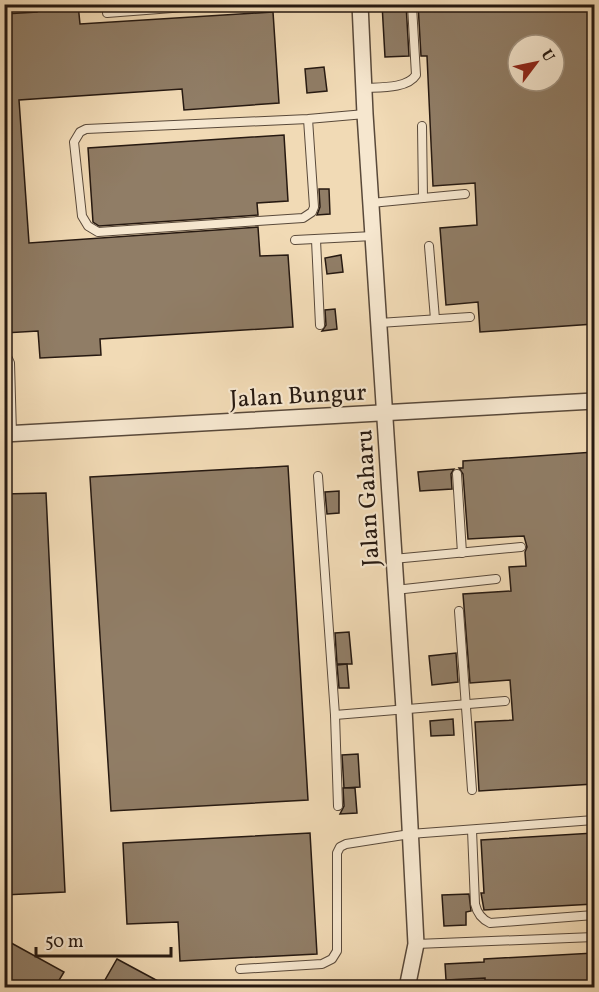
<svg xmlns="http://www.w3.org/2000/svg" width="599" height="992" font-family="Vollkorn,serif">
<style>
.building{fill:#907d66;stroke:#261911;stroke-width:1.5;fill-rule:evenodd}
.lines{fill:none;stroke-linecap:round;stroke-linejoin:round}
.service-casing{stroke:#59493a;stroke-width:10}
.minor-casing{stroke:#59493a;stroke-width:18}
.service{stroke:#f6e7cf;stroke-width:8}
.minor{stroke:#f6e7cf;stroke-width:15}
.labels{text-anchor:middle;stroke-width:4.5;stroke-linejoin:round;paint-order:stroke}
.street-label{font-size:24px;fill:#261911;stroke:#f6e7cf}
</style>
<rect width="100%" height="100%" fill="#f1dab5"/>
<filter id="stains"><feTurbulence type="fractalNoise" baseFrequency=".00333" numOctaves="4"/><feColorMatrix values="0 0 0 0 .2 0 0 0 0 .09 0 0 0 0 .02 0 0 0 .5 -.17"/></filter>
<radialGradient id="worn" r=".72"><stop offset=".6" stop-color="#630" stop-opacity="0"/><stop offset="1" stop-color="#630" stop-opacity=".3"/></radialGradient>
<g class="building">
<polygon points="37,4 78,4 80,24 273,12 279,103 184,110 182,89 19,100 29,243 258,227 260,256 288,255 293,327 100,339 101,355 40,358 38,331 4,333 4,14 37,12"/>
<polygon points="382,4 406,4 409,56 385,57"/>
<path d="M418,4H594V324L480,332L478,302L446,305L440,228L477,225L475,183L433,186L427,56H421ZM518,45H554V81H518Z"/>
<polygon points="324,67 327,91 307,93 305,69"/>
<polygon points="284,135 288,201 257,203 258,215 99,226 93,222 88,148"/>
<polygon points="319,189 329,189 330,214 317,215 320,207"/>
<polygon points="341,255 343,272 327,274 325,258"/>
<polygon points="335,309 337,329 322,331 326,325 325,310"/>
<polygon points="594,452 594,784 479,791 475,722 513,720 510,680 470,683 463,594 511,591 509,567 526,566 525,552 527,547 524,536 468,539 463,474 459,468 463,468 463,461"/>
<polygon points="288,466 308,800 111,811 90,477"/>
<polygon points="454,469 451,474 452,489 420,491 418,472"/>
<polygon points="339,491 339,513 327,514 325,492"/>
<polygon points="46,493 65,892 4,895 4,494"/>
<polygon points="349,632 352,664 337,664 335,633"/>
<polygon points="456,653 458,682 432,685 429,656"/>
<polygon points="347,664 349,688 339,688 337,665"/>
<polygon points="453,719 454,735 431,736 430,721"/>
<polygon points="358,754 360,787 344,788 342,755"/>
<polygon points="343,788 355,788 357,813 340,814 344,806"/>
<polygon points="310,833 317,954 180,961 178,922 127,924 123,843"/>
<polygon points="594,833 594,904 484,910 481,893 484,893 481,840"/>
<polygon points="469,894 471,911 466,912 466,925 444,926 442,895"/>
<polygon points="4,939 64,972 55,987 4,987"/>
<polygon points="594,953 594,987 485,987 485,978 446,980 445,964 484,962 484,959"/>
<polygon points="117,959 169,987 101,987"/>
</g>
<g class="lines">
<g class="service-casing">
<g id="service">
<polyline points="107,13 224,4"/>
<path d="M363,88C379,87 407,89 416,75L412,6"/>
<polyline points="308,119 314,207 312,212 303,218 98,232 88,226 82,216 74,142 80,132 86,129 308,119 365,114"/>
<polyline points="422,126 423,198"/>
<polyline points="371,203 465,194"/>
<polyline points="295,240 373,236"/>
<polyline points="316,240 320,325"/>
<polyline points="429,246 435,319"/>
<polyline points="379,323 470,317"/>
<polyline points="4,350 10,363 12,434"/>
<polyline points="457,474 462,553"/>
<polyline points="318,476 335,715 338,806"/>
<polyline points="393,559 521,547"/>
<polyline points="395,590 496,579"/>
<polyline points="459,611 472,790"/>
<polyline points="335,715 505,701"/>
<path d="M472,830L475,904C477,913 481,919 490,923L594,915"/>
<polyline points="416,944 594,937"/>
<polyline points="240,969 322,964 332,959 337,951 337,853 340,847 346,844 410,834 594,820"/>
</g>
</g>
<g class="minor-casing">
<g id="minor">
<polyline points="360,4 365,114 404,709 416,944 407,988"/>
<polyline points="4,434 594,401"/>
</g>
</g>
<use href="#service" class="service"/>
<use href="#minor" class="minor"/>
</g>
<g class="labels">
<g class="street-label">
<text transform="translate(298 395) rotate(-3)" y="8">Jalan Bungur</text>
<text transform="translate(367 498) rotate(-93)" y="8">Jalan Gaharu</text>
</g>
</g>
<rect width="599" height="992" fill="none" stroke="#f1dab5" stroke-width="24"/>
<rect x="6" y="6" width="587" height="980" fill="none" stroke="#261911" stroke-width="3"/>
<rect x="12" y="12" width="575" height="968" fill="none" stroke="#261911" stroke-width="1.5"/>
<g transform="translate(536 63) rotate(58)"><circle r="28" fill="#f6e7cf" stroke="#a39583" stroke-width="1.5"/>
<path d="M0-4.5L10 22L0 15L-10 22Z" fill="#8f2418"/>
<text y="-9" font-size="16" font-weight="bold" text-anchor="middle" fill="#261911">U</text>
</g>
<path d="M36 947v9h135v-9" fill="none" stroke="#261911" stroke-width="3"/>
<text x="45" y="947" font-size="18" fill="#261911" stroke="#f6e7cf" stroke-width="4.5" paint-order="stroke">50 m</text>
<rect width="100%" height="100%" filter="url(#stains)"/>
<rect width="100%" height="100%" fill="url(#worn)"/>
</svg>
